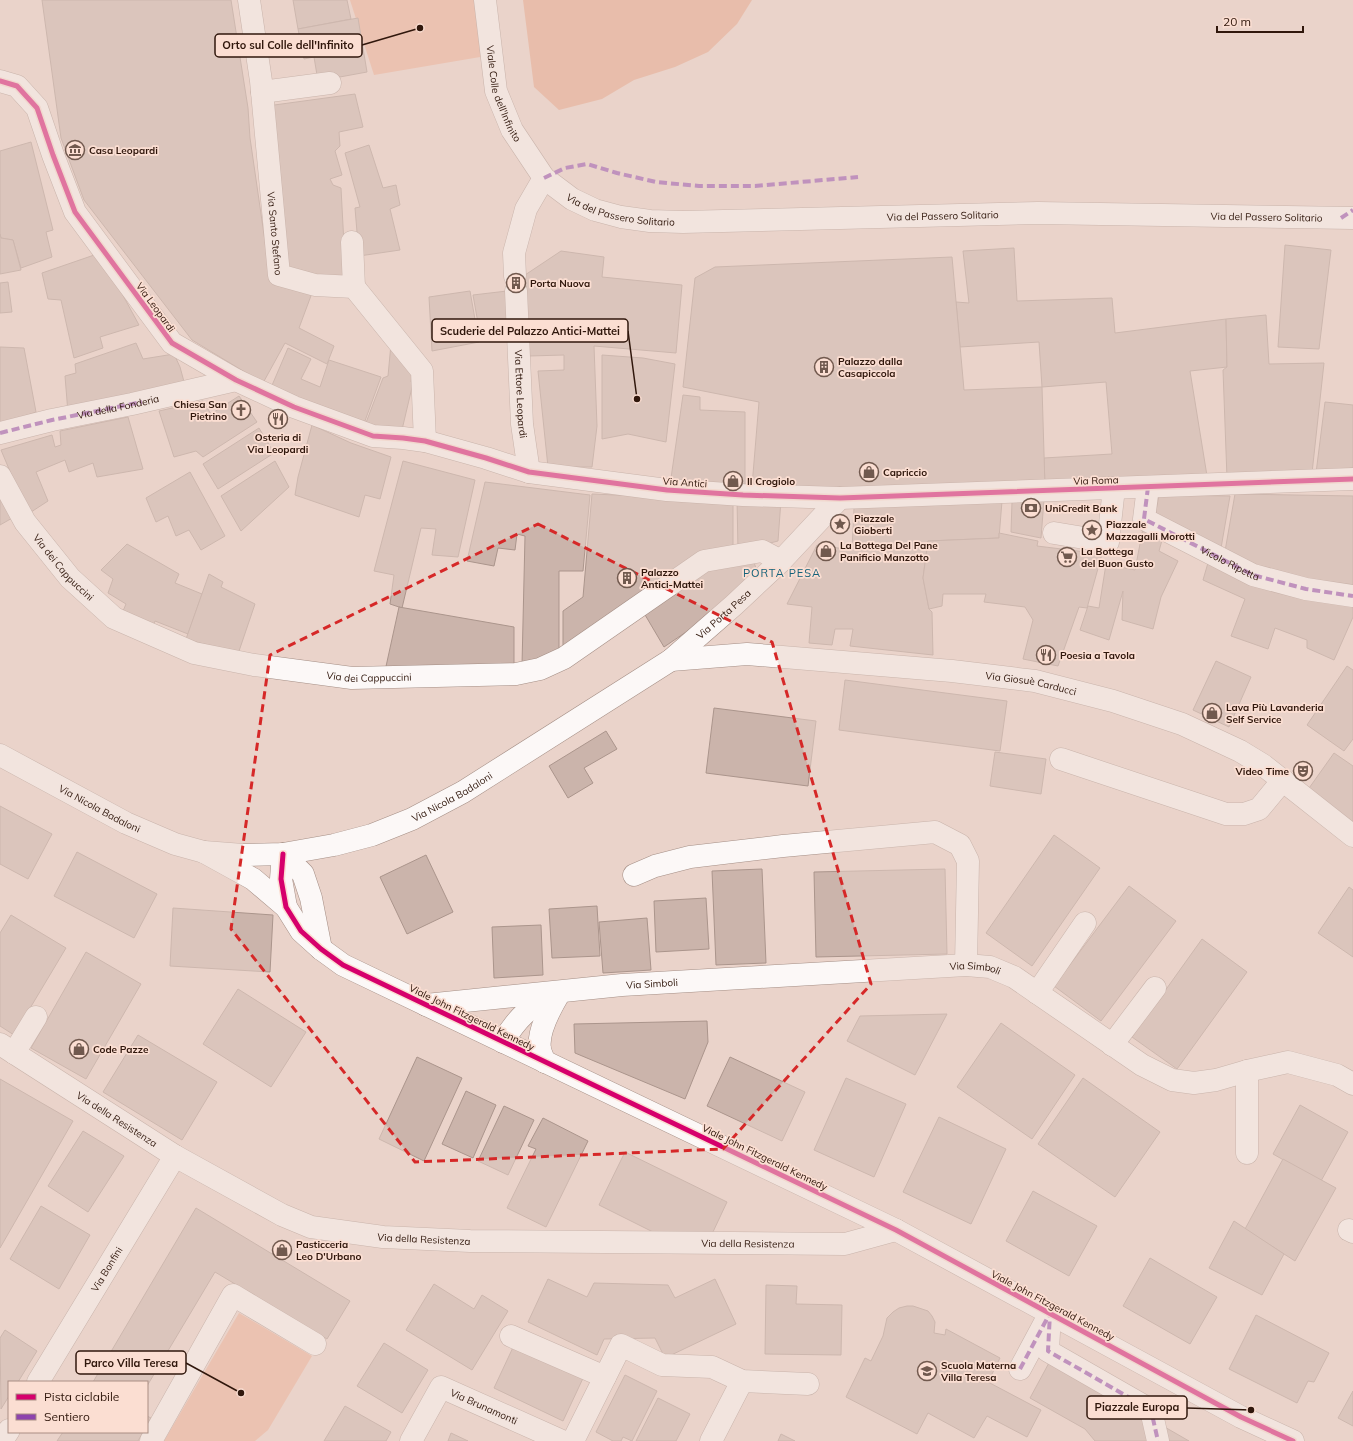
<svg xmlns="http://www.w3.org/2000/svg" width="1353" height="1441" font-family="Mulish,sans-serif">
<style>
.green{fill:#eead92}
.forest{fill:#e6a386}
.building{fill:#cbb4ab;stroke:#ab958c}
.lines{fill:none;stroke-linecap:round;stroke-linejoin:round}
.minor-casing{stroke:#a48e85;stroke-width:23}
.major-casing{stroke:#a48e85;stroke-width:23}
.minor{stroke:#fcf8f7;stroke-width:22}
.major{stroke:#fcf8f7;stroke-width:22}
.quiet{stroke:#8e44ad;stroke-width:4;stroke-dasharray:8 4;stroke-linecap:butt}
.cycleway-casing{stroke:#fbded2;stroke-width:8}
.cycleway{stroke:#d6006c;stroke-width:5}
.marked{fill:none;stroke:#d62828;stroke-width:3;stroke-dasharray:8 5;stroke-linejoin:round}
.labels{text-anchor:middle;stroke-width:3.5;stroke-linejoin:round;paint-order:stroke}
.street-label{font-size:10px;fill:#30170c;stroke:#fbded2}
.poi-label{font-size:10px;font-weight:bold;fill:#30170c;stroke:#fbded2;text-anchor:start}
.neighbourhood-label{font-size:11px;letter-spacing:1px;fill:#126179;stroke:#fbded2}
.leader{fill:none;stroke:#30170c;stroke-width:1.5}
.callout-dot{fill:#30170c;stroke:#fbded2;stroke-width:1.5}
.callout{fill:#fbded2;stroke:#30170c;stroke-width:1.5}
.callout-label{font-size:11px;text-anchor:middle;font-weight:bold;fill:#30170c}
</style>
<rect width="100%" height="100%" fill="#ead3ca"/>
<g class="green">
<polygon points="350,0 475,0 486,56 374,75"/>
<polygon points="239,1313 312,1356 268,1430 255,1441 164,1441"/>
</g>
<polygon class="forest" points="523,0 752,0 737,24 708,52 675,67 634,80 602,99 559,110 534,87"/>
<g class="building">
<polygon points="42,0 231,0 248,108 250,138 271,283 312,293 299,328 334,346 327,364 285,343 263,383 192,340 84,200 61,138"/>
<polygon points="293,0 347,0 351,19 298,29"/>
<polygon points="358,18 367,72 318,81 314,57 304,59 298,29"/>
<polygon points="355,94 363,127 339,132 340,146 335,151 342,175 330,179 333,185 341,188 346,282 283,272 267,106"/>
<polygon points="31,142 53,230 46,232 52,257 21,268 13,240 1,238 0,234 0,151"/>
<polygon points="369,145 383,188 396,185 400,205 390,209 400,250 359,256 355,208 360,207 345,153"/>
<polygon points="0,234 1,238 13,240 21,270 0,274"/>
<polygon points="1285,245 1331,250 1319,349 1278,347"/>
<polygon points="1014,248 1017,301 1112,298 1115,333 1226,319 1227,367 1190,371 1208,482 1045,487 1044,458 1112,454 1106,382 1042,387 1039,342 960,347 956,302 969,303 963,251"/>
<polygon points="561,251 604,257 602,277 682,285 676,353 594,346 597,426 592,467 548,467 538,371 564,370 564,355 529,356 525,275"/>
<polygon points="100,253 139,325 100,337 103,348 74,358 61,300 48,299 42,273"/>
<polygon points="952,257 964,390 1042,387 1045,487 797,492 796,483 752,486 759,402 683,387 695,278 715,267"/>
<polygon points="8,282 12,312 0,313 0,283"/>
<polygon points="470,291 479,342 432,351 429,297"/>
<polygon points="507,291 510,334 481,340 473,295"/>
<polygon points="1266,315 1269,364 1324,363 1312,473 1227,478 1223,370 1227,367 1226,319"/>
<polygon points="136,343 143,359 174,354 180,367 186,389 68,413 65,376 76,373 75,364"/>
<polygon points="391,344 412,373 411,382 413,383 401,434 364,428 383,378 388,376"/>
<polygon points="0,347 24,348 36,412 0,425"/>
<polygon points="288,348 311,359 301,379 320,387 329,360 381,377 362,429 270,390"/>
<polygon points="602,355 643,358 675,364 666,442 628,434 602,439"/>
<polygon points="683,395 700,397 700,410 745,412 745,489 670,485"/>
<polygon points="239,396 257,422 203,457 196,451 174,457 159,411 203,401 211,414"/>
<polygon points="1325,402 1353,405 1353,468 1316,473"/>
<polygon points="128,417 143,469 97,477 93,463 69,472 65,460 36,472 48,501 28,514 1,450 52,435 55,447 61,445 60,431"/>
<polygon points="312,425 351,443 391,457 380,499 365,495 359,517 295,495 298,477"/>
<polygon points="259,428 274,453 218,489 203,464"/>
<polygon points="275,461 289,487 241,531 221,496"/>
<polygon points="403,461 475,480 458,557 432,555 436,529 421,528 402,608 390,604 394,575 374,571"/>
<polygon points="190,472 225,536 201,550 189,530 176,536 168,516 156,522 146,498"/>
<polygon points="485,482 590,495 583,571 559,571 559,652 522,665 525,536 517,534 515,550 498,548 494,566 467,561"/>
<polygon points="0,492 14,517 0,525"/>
<polygon points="592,494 733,500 733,551 563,648 563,611 583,597"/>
<polygon points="1235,494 1353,496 1353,594 1224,557"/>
<polygon points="1159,495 1230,496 1220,554 1154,522"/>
<polygon points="737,498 781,500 778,541 738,551"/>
<polygon points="1044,500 1041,538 1011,532 1012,502"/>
<polygon points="1002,501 999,538 928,541 923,578 929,609 932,612 933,655 850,646 853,629 835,629 832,645 809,643 812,607 787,604 817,545 852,550 854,508"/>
<polygon points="1144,523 1164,533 1159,551 1178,561 1161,597 1153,629 1122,620 1123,591 1109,640 1080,630 1088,606 1099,608 1106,564 1135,570"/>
<polygon points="999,533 1038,541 1037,546 1102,554 1087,608 1079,607 1058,666 1023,659 1033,620 1025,607 984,602 986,594 943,594 942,606 929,609 923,578 928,541 999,538"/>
<polygon points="127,544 179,574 175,583 202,594 188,634 155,621 152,628 123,611 126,604 108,593 113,579 101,570"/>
<polygon points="1210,556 1353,600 1353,617 1334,660 1307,648 1307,640 1275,628 1268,649 1231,636 1245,599 1203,580"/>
<polygon points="753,560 756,568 717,611 664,647 641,608 714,567"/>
<polygon points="209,574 223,582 221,587 255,604 238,654 186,639"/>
<polygon points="399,607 514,627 514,665 385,671"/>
<polygon points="1216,661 1251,677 1229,727 1193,710"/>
<polygon points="1347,666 1353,670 1353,739 1344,751 1307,725"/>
<polygon points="845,680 1007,701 1000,751 839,730"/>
<polygon points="714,708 816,721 808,786 706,773"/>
<polygon points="606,731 617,749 584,768 593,783 568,798 549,766"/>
<polygon points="995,752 1046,759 1041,794 990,786"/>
<polygon points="1334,753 1353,766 1353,823 1307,791"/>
<polygon points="0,806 52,834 28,879 0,864"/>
<polygon points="1054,835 1100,868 1032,966 986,933"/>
<polygon points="77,852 157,894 134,938 54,896"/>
<polygon points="426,855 453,912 407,934 380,877"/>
<polygon points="762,869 766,963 716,965 712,871"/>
<polygon points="945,869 947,954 816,957 814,872"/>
<polygon points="1129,886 1176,921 1101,1021 1054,986"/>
<polygon points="1349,887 1353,890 1353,957 1318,933"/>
<polygon points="706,898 709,949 656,952 654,901"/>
<polygon points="597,906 600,956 552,958 549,909"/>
<polygon points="173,908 273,915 270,972 170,966"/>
<polygon points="11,915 66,948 14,1035 0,1026 0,933"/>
<polygon points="647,918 651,970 603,973 599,922"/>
<polygon points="541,925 543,975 494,978 492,927"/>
<polygon points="1202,939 1247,972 1177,1069 1132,1037"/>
<polygon points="86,952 141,984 86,1079 31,1048"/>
<polygon points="238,989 306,1032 271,1087 203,1044"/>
<polygon points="947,1014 915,1075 847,1041 860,1016"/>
<polygon points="707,1021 708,1042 685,1099 575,1053 574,1024"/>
<polygon points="1001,1023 1075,1075 1032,1139 957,1087"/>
<polygon points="138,1035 217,1082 182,1140 103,1092"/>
<polygon points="417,1057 462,1078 424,1161 379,1139"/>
<polygon points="730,1057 805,1092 782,1141 707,1106"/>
<polygon points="846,1078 906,1104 874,1177 814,1150"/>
<polygon points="1083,1078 1160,1132 1115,1197 1038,1144"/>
<polygon points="0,1079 73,1121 0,1248"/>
<polygon points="466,1091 496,1105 473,1158 442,1144"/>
<polygon points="1300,1105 1348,1132 1321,1181 1273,1154"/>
<polygon points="504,1106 534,1120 508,1175 478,1161"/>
<polygon points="939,1117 1006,1149 971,1224 903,1192"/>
<polygon points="543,1118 588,1141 546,1227 507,1208 536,1149 528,1146"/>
<polygon points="83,1131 124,1156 88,1212 48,1186"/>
<polygon points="625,1152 727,1202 712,1234 657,1234 599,1205"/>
<polygon points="1283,1159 1336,1188 1295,1261 1245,1229"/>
<polygon points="1033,1191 1097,1226 1069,1276 1006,1241"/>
<polygon points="41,1206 90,1235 59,1289 10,1259"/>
<polygon points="196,1208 350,1301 327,1339 215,1272 147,1386 147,1382 93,1382"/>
<polygon points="1234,1221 1284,1254 1262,1295 1209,1268"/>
<polygon points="1150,1258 1217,1297 1190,1344 1123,1306"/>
<polygon points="548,1279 587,1297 594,1283 668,1285 675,1298 715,1279 736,1324 665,1358 655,1338 604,1339 597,1355 528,1322"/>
<polygon points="434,1284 474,1309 482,1295 508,1311 472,1370 406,1330"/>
<polygon points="766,1285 797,1286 796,1304 842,1305 841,1355 765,1354"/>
<polygon points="907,1306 913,1306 928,1311 932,1316 935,1322 934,1333 945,1335 946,1329 1000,1358 988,1382 1041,1410 1027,1437 987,1416 974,1438 928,1413 917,1434 846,1397 865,1358 871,1361 883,1336 887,1318 893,1312 899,1308"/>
<polygon points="1256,1315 1329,1353 1314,1382 1308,1381 1297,1403 1229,1369"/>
<polygon points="5,1330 37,1351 18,1382 9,1382 9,1396 1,1409 0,1338"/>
<polygon points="516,1341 585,1374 563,1421 494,1388"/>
<polygon points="384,1343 428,1370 402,1413 357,1386"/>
<polygon points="1050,1361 1189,1441 1095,1441 1085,1429 1030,1398"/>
<polygon points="625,1375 657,1391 632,1441 623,1437 621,1441 613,1441 596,1432"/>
<polygon points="1353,1391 1353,1426 1338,1418"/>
<polygon points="658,1398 690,1414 676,1441 636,1441"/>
<polygon points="345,1406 391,1432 386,1441 324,1441"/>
<polygon points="147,1416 151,1418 147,1425"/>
<polygon points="63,1432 143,1432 138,1441 57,1441"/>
<polygon points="451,1433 468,1441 448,1441"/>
<polygon points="781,1434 795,1441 778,1441"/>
</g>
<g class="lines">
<g class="minor-casing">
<g id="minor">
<path id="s1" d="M249,0L261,81L279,275L315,285L354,287L422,371L425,441"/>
<polyline points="0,81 17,86 37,108 53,155 75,212 172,343 236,380 294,407 373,436 403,438 425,441 486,458 529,472 667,490 743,495 840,498 1353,479"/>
<polyline points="262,92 330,83"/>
<polyline points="352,242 354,287"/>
<polyline points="515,276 514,253 526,209 544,178"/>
<path id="s2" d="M516,291L522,424L529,472"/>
<path id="s3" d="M0,433L52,420L132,404L236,380"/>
<path id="s4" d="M0,476L25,522L70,578L114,618L194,653L254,665L352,678L516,674L540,669L564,658L704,561L762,551L781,561"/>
<polyline points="1148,487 1144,519 1253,575 1306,589 1353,596"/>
<polyline points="1054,533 1108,542 1114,488"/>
<path id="s5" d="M671,660L747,654L952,671L1035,681L1113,701L1182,724L1240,751L1263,765L1353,836"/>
<path id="s6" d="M0,755L126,823L175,844L204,852L253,879L286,907"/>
<polyline points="1061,759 1226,814 1244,814 1259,809 1283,780"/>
<path id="s7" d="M204,852L243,855L283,854L334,845L372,835L412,819L463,792L671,660L734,605L781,561L840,498"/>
<polyline points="283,854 281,879 286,907 301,931 321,949 343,965 896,1230 1241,1417 1293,1441"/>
<polyline points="283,854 303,874 311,898 321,949"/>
<polyline points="634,875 655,866 690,857 783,846 935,832 960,845 968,861 966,965"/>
<polyline points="1037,993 1085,923"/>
<path id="s8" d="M426,1005L622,985L966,965L990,967L1014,977L1142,1065L1172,1080L1194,1083L1216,1080L1247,1071L1288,1062L1337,1075L1353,1084"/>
<path d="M503,1042C516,1019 530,1006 553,995"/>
<path id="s9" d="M0,1044L175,1156L282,1215L311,1227L383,1237L470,1241L845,1244L896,1230"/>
<polyline points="1112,1045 1155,988"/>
<polyline points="14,1053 36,1017"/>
<path d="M545,1062C543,1058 541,1054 540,1049C537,1031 551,1007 560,992"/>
<polyline points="1247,1153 1247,1071"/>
<polyline points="1349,1230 1353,1232"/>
<polyline points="511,1336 605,1377"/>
<polyline points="1020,1369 1050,1313 1048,1351 1151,1410 1158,1441"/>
<path id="s10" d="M38,1382L175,1156"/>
<polyline points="2,1441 9,1430"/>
<polyline points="151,1441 233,1295 315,1344"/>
<path id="s11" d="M411,1441L441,1387L562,1441"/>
<polyline points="573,1441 621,1345 662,1365 712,1367 742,1381 808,1384"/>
<polyline points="711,1441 742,1381"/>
</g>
</g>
<g class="major-casing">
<g id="major">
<path id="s12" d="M485,0L496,91L512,130L544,178L572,199L595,210L621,217L650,221L683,222L1038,213L1353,218"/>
</g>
</g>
<use href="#minor" class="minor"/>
<use href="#major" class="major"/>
<g class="quiet">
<polyline points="544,178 565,168 587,164 617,173 656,182 699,186 755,186 858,177"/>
<polyline points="1341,218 1353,210"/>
<polyline points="0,433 52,420 142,402"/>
<path id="s13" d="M1148,487L1144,519L1253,575L1306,589L1353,596"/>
<polyline points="1020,1369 1050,1313 1048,1351 1151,1410 1158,1441"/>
</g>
<g class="cycleway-casing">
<g id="cycleway">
<polyline points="0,81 17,86 37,108 53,155 75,212 172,343 236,380 294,407 373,436 403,438 425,441 486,458 529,472 667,490 743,495 840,498 1353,479"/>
<polyline points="283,854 281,879 286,907 301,931 321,949 343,965 896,1230 1241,1417 1293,1441"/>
</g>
</g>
<use href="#cycleway" class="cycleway"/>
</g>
<path d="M0 0H1353V1441H0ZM538,524L772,642L871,984L723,1149L415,1162L231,929L270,655Z" fill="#ead3ca" fill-opacity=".55" fill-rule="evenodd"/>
<path class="marked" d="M538,524L772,642L871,984L723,1149L415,1162L231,929L270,655Z"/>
<defs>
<g id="museum-ring" transform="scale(1)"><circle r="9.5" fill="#fbded2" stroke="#71594e" stroke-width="1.5"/><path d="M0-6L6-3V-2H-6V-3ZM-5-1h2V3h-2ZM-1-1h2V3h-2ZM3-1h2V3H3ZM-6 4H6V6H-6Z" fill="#71594e"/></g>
<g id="building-ring" transform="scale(1)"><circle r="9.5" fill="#fbded2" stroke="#71594e" stroke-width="1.5"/><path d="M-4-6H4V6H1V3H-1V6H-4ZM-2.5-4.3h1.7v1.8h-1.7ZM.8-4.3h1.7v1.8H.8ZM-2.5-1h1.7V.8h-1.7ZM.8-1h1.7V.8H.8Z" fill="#71594e"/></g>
<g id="church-ring" transform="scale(1)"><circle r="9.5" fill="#fbded2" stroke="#71594e" stroke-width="1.5"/><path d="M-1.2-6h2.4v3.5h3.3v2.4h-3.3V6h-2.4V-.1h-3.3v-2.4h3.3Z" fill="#71594e"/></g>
<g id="restaurant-ring" transform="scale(1)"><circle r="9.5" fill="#fbded2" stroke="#71594e" stroke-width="1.5"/><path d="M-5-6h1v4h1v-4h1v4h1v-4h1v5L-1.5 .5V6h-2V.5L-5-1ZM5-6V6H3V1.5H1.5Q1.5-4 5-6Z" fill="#71594e"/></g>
<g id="shop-ring" transform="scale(1)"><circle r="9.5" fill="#fbded2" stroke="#71594e" stroke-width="1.5"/><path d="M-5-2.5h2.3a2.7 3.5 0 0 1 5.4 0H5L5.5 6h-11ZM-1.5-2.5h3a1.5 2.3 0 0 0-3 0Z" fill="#71594e"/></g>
<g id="bank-ring" transform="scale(1)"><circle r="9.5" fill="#fbded2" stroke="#71594e" stroke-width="1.5"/><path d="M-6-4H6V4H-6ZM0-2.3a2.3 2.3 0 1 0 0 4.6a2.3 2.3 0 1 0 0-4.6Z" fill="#71594e"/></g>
<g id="sight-ring" transform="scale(1)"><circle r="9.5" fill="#fbded2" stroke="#71594e" stroke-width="1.5"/><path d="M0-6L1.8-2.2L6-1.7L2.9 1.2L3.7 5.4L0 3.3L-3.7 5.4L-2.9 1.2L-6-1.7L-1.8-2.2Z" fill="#71594e"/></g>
<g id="supermarket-ring" transform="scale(1)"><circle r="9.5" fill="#fbded2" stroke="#71594e" stroke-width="1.5"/><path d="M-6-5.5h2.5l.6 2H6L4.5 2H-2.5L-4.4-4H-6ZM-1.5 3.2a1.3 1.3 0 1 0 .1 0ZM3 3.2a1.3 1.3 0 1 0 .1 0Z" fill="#71594e"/></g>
<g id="theatre-ring" transform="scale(1)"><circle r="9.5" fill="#fbded2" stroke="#71594e" stroke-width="1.5"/><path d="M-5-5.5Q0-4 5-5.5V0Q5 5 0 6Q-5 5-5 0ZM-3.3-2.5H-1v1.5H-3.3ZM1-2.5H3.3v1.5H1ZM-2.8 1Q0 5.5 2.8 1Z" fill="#71594e"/></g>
<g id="school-ring" transform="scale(1)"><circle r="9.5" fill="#fbded2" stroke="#71594e" stroke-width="1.5"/><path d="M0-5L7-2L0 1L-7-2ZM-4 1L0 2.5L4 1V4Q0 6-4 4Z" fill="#71594e"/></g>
</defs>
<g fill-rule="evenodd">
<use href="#museum-ring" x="75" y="150"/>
<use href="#building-ring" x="516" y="283"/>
<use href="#building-ring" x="824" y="367"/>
<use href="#church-ring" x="241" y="410"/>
<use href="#restaurant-ring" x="278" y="419"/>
<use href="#shop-ring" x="869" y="472"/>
<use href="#shop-ring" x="733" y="481"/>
<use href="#bank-ring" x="1031" y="508"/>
<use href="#sight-ring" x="840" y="524"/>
<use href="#sight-ring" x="1092" y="530"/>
<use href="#shop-ring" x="826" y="551"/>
<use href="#supermarket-ring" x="1067" y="557"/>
<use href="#building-ring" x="627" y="578"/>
<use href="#restaurant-ring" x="1046" y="655"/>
<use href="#shop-ring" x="1212" y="713"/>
<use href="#theatre-ring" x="1303" y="771"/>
<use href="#shop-ring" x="79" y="1049"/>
<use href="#shop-ring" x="282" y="1250"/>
<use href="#school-ring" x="927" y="1371"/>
</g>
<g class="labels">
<g class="street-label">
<text dy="4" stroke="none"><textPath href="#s12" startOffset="96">Viale Colle dell'Infinito</textPath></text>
<text dy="4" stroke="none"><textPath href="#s12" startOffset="277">Via del Passero Solitario</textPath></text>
<text dy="4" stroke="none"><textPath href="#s12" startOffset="601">Via del Passero Solitario</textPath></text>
<text dy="4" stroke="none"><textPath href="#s12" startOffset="925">Via del Passero Solitario</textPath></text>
<text dy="4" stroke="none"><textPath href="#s1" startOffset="235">Via Santo Stefano</textPath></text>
<text transform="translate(156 307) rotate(54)" y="4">Via Leopardi</text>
<text dy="4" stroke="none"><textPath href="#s2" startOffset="103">Via Ettore Leopardi</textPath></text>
<text dy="4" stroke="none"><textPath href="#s3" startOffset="121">Via della Fonderia</textPath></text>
<text transform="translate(1096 480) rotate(-2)" y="4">Via Roma</text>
<text transform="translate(685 482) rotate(4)" y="4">Via Antici</text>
<text dy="4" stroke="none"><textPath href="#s13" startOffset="129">Vicolo Ripetta</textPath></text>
<text dy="4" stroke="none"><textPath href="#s4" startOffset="112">Via dei Cappuccini</textPath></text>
<text dy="4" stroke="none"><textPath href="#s7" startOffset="587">Via Porta Pesa</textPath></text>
<text dy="4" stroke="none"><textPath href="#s4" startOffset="448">Via dei Cappuccini</textPath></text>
<text dy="4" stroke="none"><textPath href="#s5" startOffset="362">Via Giosuè Carducci</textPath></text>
<text dy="4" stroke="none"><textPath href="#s7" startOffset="259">Via Nicola Badaloni</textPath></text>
<text dy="4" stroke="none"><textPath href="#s6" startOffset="113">Via Nicola Badaloni</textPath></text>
<text dy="4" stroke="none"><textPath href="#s8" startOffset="551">Via Simboli</textPath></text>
<text dy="4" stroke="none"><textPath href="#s8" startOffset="227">Via Simboli</textPath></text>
<text transform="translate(472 1017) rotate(26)" y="4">Viale John Fitzgerald Kennedy</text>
<text dy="4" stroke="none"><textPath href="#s9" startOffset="139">Via della Resistenza</textPath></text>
<text transform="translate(765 1157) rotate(26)" y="4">Viale John Fitzgerald Kennedy</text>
<text dy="4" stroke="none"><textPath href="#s9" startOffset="475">Via della Resistenza</textPath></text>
<text dy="4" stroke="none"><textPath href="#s9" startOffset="799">Via della Resistenza</textPath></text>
<text dy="4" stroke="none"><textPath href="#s10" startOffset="132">Via Bonfini</textPath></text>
<text transform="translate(1053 1305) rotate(28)" y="4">Viale John Fitzgerald Kennedy</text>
<text dy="4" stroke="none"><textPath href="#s11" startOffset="109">Via Brunamonti</textPath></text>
</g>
<g class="poi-label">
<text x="89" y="154">Casa Leopardi</text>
<text x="530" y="287">Porta Nuova</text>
<text x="838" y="365">Palazzo dalla<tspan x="838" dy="12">Casapiccola</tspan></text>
<text x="227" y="408" text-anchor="end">Chiesa San<tspan x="227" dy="12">Pietrino</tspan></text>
<text x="278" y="441" text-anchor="middle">Osteria di<tspan x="278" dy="12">Via Leopardi</tspan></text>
<text x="883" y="476">Capriccio</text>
<text x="747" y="485">Il Crogiolo</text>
<text x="1045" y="512">UniCredit Bank</text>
<text x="854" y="522">Piazzale<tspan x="854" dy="12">Gioberti</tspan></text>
<text x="1106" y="528">Piazzale<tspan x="1106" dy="12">Mazzagalli Morotti</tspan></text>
<text x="840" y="549">La Bottega Del Pane<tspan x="840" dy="12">Panificio Manzotto</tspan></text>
<text x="1081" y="555">La Bottega<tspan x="1081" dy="12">del Buon Gusto</tspan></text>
<text x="641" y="576">Palazzo<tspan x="641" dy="12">Antici-Mattei</tspan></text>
<text x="1060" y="659">Poesia a Tavola</text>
<text x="1226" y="711">Lava Più Lavanderia<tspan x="1226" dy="12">Self Service</tspan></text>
<text x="1289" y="775" text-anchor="end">Video Time</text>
<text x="93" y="1053">Code Pazze</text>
<text x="296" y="1248">Pasticceria<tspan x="296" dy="12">Leo D'Urbano</tspan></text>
<text x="941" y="1369">Scuola Materna<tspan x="941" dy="12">Villa Teresa</tspan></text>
</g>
<g class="neighbourhood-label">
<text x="782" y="577">PORTA PESA</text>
</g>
</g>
<path class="leader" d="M420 28L362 45M637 399L628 331M241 1393L186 1363M1251 1410L1187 1408"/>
<g class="callout-dot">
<circle cx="420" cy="28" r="4"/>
<circle cx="637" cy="399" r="4"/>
<circle cx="241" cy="1393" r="4"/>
<circle cx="1251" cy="1410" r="4"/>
</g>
<g class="callout">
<rect x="215" y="34" width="147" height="23" rx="4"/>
<rect x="432" y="319" width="196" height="23" rx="4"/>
<rect x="76" y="1351" width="110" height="23" rx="4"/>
<rect x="1087" y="1396" width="100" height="23" rx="4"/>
</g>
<g class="callout-label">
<text x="288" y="49">Orto sul Colle dell'Infinito</text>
<text x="530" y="335">Scuderie del Palazzo Antici-Mattei</text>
<text x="131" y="1367">Parco Villa Teresa</text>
<text x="1137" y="1411">Piazzale Europa</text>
</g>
<rect x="8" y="1381" width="140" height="52" fill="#fbded2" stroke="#aa8e83"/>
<rect x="16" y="1394" width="20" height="6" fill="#d6006c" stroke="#aa8e83"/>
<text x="44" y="1401" font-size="12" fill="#30170c">Pista ciclabile</text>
<rect x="16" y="1414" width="20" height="6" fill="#8e44ad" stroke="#aa8e83"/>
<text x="44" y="1421" font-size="12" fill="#30170c">Sentiero</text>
<path d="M1217 26v6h86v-6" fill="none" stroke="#30170c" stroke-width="2"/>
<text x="1223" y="26" font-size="12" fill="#30170c" stroke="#fbded2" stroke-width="3" paint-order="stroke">20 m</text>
</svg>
